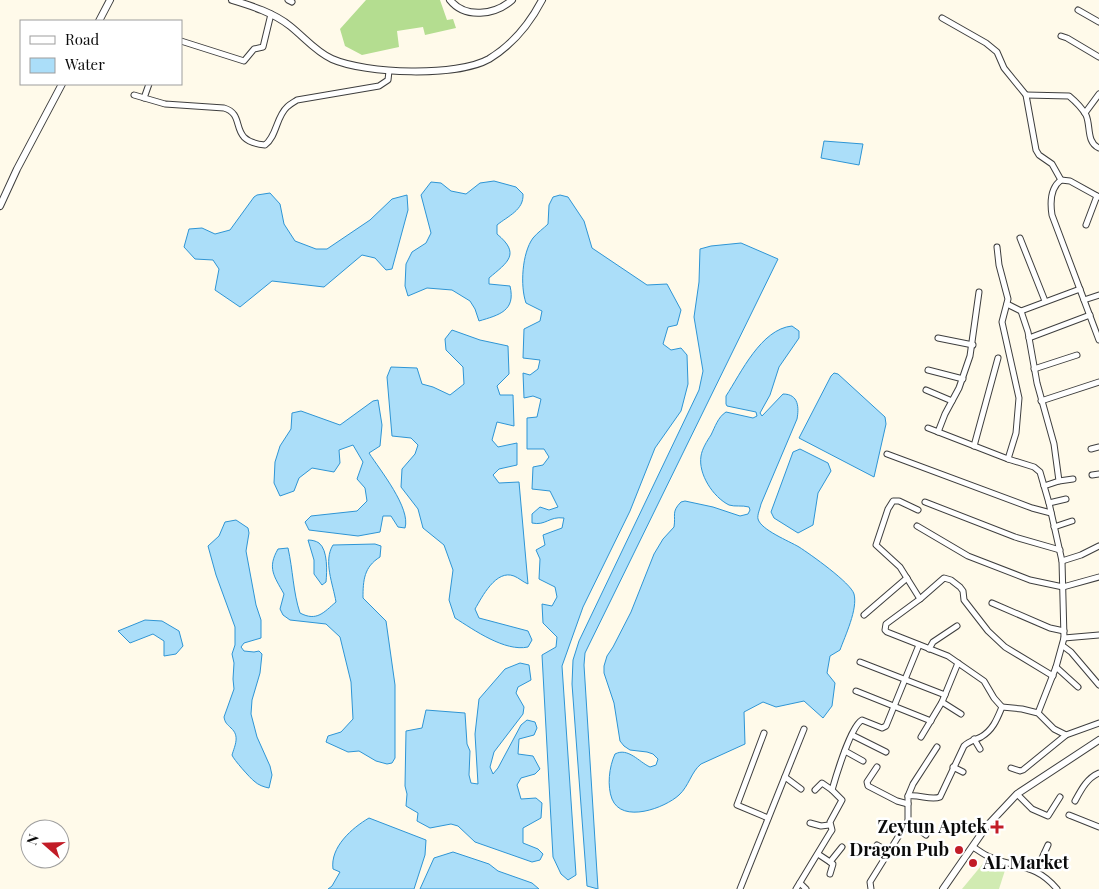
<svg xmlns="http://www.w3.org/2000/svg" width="1099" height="889" font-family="'Playfair Display',serif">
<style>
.green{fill:#d1ebb2}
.forest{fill:#b4dd90}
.water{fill:#abdef9;stroke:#2e95d5}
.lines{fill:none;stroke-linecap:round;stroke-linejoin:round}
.minor-casing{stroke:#3e3e3e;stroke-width:7}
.tertiary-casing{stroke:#3e3e3e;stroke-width:8}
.minor{stroke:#fff;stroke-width:5}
.tertiary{stroke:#fff;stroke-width:6}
.poi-dot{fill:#c21c27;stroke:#fff;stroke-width:2}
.labels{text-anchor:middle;stroke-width:5;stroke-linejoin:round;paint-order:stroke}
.poi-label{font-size:18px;font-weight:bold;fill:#0b0b0b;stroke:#fff;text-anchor:end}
</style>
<rect width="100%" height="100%" fill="#fffaea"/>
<polygon class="green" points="986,860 1007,864 999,889 962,889"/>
<polygon class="forest" points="366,0 440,0 447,20 453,19 456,28 425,35 423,27 397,31 399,47 362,55 345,46 340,29"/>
<g class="water">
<polygon points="824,141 863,144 859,165 821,158"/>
<path d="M494,181L516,187L523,194C524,210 508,216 497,225V234C521,254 508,262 489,278V284L510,286C516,311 499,315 479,321L475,309L470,301L452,290L427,288L408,296L405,286L406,264L412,252L426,243L431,233L421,195L431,182L441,183L451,191L466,194L480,183Z"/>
<polygon points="270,193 280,204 284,224 295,241 316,249 327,249 370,220 392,199 407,195 408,210 392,269 386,270 375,258 362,255 324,287 272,281 240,307 215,290 219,269 213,260 195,259 184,247 189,229 202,228 215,234 230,230 254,197 257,195"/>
<path d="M560,195L568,197L584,221L592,248L647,285L667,284L681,310L677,325L668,327L663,344L671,350L681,348L687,355L688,384L681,411L655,448L630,511L583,607L562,666L576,875L568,880L561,874L553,857L542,655L556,647L557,637L543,623L542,604L552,606L557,597L555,587L539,579L540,559L536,550L545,545L543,535L562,528L564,518C549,516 546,526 532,523V514L540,507L549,510L558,507L550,491L532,489L533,467L543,465L549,457L544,449H527V418L537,417L541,399L533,396L524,398L523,373L530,375L538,369L540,360L523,358L524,329L540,321L542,311L526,303C520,286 522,253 533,238C537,233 544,228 548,224L549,205L553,197Z"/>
<polygon points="741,243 778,259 585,653 584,665 598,889 587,886 572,684 573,660 579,641 699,390 703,371 694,317 699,282 700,249 711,246"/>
<path d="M792,326L799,331V338L779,367L770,395L760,413L762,416L783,394C799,394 799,408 797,419L761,504C760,509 757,515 758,519C761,530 789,541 799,547C810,554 851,583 854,594C858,609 845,636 840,650L830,656L827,673L835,683L832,706L823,718L804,701L776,707L763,702L744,712L745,744L701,764C691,772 689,786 679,795C665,808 622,824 612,799C607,786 609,767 615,754C628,747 639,762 650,767L656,765L658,759L653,754L647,752L630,750L624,746L620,741L614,703L604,673V666L607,656L613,647L631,612L654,554L663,539L674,527C676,515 671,512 681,502L685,501L713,507L740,516L748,514L750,510L749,507C742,505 735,507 729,505C713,497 698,474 701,456C702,449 707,441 711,435C715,427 718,417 726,412L753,418L757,416L756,412L727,406L726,404V396C741,373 761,329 792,326Z"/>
<path d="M452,330L480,340L508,346L509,374L497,386L500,395H513L514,426L497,422L492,440L498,447L517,443V465L499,469L493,475L499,483L519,482L528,584C523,582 519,578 514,576C496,569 482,597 475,609L479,618L528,631L532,640L528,647C505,652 474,630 455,618L449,600L453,570L444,545L423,528L418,509L401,487L402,469L415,454L418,445L411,438L392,436L387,377L391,367L417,368L422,384L433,387L450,395L464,384L463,367L446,350L445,339Z"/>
<polygon points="834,373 838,374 885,417 886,424 874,477 799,438 831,376"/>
<path d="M378,400L382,425L380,446L369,453C380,470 411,508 405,528L398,527L391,516H383L380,532L358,536L309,530L305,522L311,516L357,511L367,501L365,488L357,479L363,462L353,445L339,450L340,463L334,472L312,468L299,478L294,491L280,496L274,483L275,462L280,446L291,429L292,413L301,411L340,425L373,401Z"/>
<polygon points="800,449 828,463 831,471 818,493 813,525 798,533 774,518 771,512 793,452"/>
<path d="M236,520L248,528L249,533L246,551L256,605L261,620V638L244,643L241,647L244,651L254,652L259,651L262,654L260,673L252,700L251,714L257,737L270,766L272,775L269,788C264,787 258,785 254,781C251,779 233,759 232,755C235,745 240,736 231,728C227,724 225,723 224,717L234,689L233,679L234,663L232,654L235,645V627L216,575L208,546L219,536L225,522Z"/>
<path d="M308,540C312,540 316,541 319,543C328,550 327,572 326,582L322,585L314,574V560Z"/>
<path d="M375,544L381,546L380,557C364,567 363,580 363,598L386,621L395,685V758L392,763L387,764L376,761L359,751L348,752L326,742L328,736L341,732L353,719L351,682L340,637L326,624L290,620L283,615L280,609L284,594C274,576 267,568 278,549L288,548C293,570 293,592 300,613C317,622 324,612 336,602C333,584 323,561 333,545Z"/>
<polygon points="145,620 162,621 179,631 183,646 176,654 164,656 164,641 153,634 130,643 118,631"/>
<polygon points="520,663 529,665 531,680 518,687 516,693 524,707 523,714 494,752 490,767 493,774 498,768 521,725 527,720 535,722 537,728 534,735 519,739 518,754 533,756 540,769 535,774 521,778 517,785 521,799 536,798 542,803 541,818 523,828 523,843 538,849 543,854 540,860 532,862 475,842 458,826 451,824 430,828 417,821 418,813 406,806 407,794 405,786 406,731 422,728 426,710 465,713 467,744 470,751 469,775 471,783 478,784 475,734 479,699 505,669"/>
<path d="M369,818L426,840L425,855L414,889H328L332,886L340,872L333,869C330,847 352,828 369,818Z"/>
<polygon points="453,852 489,864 498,871 532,883 539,889 420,889 434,858"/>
</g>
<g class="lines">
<g class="minor-casing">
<g id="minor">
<polyline points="288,0 292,2"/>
<polyline points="1078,10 1099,22"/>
<polyline points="942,18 986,43 997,52 1004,68 1026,95 1036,150 1039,155 1052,164 1061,180"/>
<polyline points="1061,36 1067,38 1099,57"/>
<polyline points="181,41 244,61 254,49 263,47 271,14"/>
<path d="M134,95L165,104L224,108C248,115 226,141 265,145C277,136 276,117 287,107C290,104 294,102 297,100L379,86L388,80L389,71"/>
<path d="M1026,95L1069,96C1075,101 1082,108 1086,115C1091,126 1086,142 1099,148"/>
<polyline points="144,98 149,84"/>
<polyline points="1085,113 1099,94"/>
<path d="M1061,180C1050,188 1050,202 1052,215L1099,340"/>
<polyline points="1061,180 1070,181 1099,197"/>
<polyline points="1086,225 1097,196"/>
<polyline points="1020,238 1045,301"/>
<polyline points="997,247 999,265 1008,299 1002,322 1019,398 1016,433 1008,459"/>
<polyline points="1084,300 1099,295"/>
<polyline points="1007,304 1021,311 1028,332 1037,383 1054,444 1059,481 1044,486"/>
<polyline points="1021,311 1080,289"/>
<polyline points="938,338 973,345"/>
<polyline points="1029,338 1090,315"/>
<polyline points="1034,369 1077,355"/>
<polyline points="928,370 963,379"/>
<polyline points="926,390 952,401"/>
<polyline points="1041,401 1099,382"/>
<polyline points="928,428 1008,459 1034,467 1040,472 1049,503 1062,561 1064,638 1056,667 1038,713"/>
<polyline points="938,432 945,414 959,388 970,356 979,292"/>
<polyline points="974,446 998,358"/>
<polyline points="1091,449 1099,447"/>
<polyline points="887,454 1032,508 1051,513"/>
<polyline points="1092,475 1099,474"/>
<polyline points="1059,481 1073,479"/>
<polyline points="925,502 1015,537 1060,550"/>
<polyline points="1049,503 1066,499"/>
<polyline points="918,510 899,501 893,501 888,509 876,545 900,567 920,599"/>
<polyline points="917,526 968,556 1030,580 1063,587 1099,577"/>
<polyline points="1054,527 1072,521"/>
<polyline points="1062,561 1081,555 1099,546"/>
<polyline points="992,603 1050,628 1064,631"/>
<polyline points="864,615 907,578"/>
<polyline points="1064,638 1099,635"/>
<polyline points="1063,646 1071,652 1099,685"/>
<polyline points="929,649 933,642 957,626"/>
<polyline points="860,662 945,695"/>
<polyline points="1056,667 1078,687"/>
<polyline points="856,691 931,721"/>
<polyline points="942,702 961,714"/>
<polyline points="1002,707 994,698 984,681 948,656 887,632 885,630 886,624 920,599 944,578 951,580 960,587 963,591 964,600 988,631 1005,647 1053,676"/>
<polyline points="764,733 737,805 768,818"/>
<polyline points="852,735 886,752"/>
<polyline points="921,737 942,702 958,663"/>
<polyline points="974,739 980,749"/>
<polyline points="845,751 863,761"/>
<polyline points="877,767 867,782 868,786 897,801 908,804"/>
<polyline points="953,767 963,772"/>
<polyline points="1011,768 1020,771 1023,770 1066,735 1099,723"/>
<polyline points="785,777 801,789"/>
<polyline points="815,790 822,783 832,790"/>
<polyline points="1017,794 1032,809 1048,816 1060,797"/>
<polyline points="908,796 913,784 937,747"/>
<path d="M1075,801C1081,790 1087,778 1099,773"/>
<polyline points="1069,815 1099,827"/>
<polyline points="908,821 926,835"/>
<polyline points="810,823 821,826 829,825"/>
<polyline points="877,845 889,852"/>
<path d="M973,847C978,850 984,855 990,857C1017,869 1035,863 1057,889"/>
<polyline points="818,854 833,864 830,874"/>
<polyline points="830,862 842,847"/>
<polyline points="1036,871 1048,845"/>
<polyline points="800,883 806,889"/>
<polyline points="740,889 804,729"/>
<path d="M796,889L830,833L832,830L830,822L842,800L832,790C836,776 851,726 862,720L882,728L886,726L919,645"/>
<path d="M871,889L870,882L908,821V796C919,794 931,801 940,797L964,746C969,741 975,740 981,737C993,730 997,719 1002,707L1022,709L1038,713L1054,729L1066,735"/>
</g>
</g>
<g class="tertiary-casing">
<g id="tertiary">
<path d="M232,0C252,6 274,13 290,26C304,37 316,52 332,59C366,74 457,77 489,59C512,45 530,23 542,0"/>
<path d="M450,0C465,19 495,15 512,0"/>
<polyline points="99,21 110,0"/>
<polyline points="0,206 17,169 62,84"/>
<polyline points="943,889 986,827 1017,794 1099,740"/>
</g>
</g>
<use href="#minor" class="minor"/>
<use href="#tertiary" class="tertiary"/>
</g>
<g class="poi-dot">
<path d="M994.5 819.5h5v5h5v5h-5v5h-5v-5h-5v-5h5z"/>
<circle cx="959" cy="850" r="5"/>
<circle cx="973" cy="863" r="5"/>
</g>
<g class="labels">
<g class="poi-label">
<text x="987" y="833">Zeytun Aptek</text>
<text x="949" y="856">Dragon Pub</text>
<text x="983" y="869" text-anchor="start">AL Market</text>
</g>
</g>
<rect x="20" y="20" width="162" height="65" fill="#ffffff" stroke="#9d9d9d"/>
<rect x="30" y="36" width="25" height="8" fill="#ffffff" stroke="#9d9d9d"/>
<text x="65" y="45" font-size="15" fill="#0b0b0b">Road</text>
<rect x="30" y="58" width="25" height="15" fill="#abdef9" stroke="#9d9d9d"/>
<text x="65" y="70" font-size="15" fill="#0b0b0b">Water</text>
<g transform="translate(45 844) rotate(290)"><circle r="24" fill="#ffffff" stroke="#9d9d9d"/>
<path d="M0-4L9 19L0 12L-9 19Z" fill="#c21c27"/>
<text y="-8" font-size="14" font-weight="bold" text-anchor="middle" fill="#0b0b0b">N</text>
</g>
</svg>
